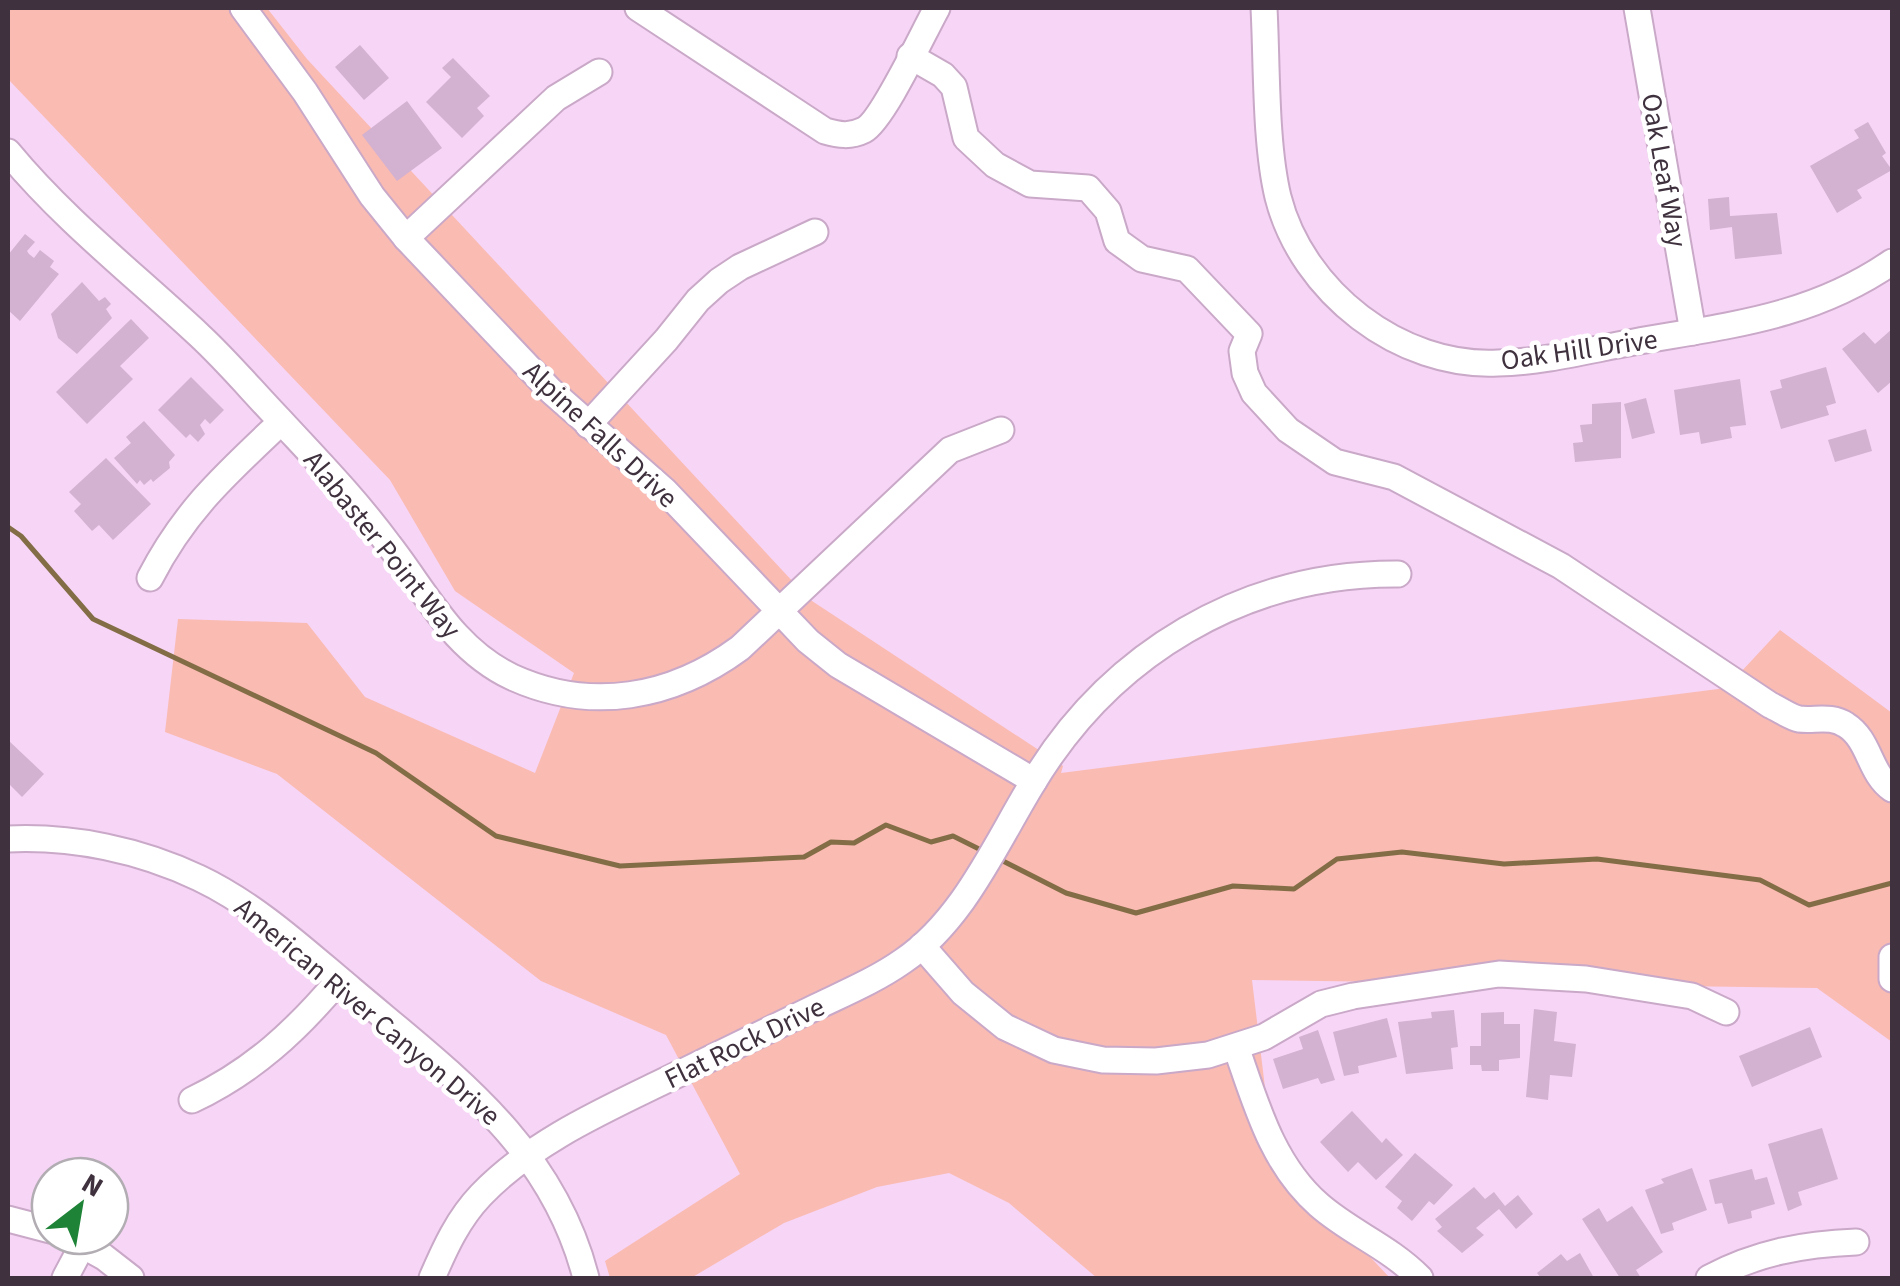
<svg xmlns="http://www.w3.org/2000/svg" width="1900" height="1286" font-family="'Source Sans 3',sans-serif">
<style>
.green{fill:#fabbb2}
.lines{fill:none;stroke-linecap:round;stroke-linejoin:round}
.stream{stroke:#836d47;stroke-width:5}
.building{fill:#d3b1d1}
.minor-casing{stroke:#c9a8c8;stroke-width:29}
.minor{stroke:#fff;stroke-width:25}
.labels{text-anchor:middle;stroke-width:9;stroke-linejoin:round;paint-order:stroke}
.street-label{font-size:28px;fill:#3f313e;stroke:#fff}
</style>
<rect width="100%" height="100%" fill="#f7d5f6"/>
<polygon class="green" points="8,8 267,8 307,59 809,599 1063,766 1061,773 1726,688 1780,630 1892,713 1892,1042 1817,988 1252,980 1273,1154 1390,1278 1097,1278 1009,1203 949,1173 877,1187 784,1223 691,1278 610,1278 605,1261 740,1174 666,1035 541,981 277,774 165,732 178,619 307,623 365,697 535,773 574,673 455,591 390,480 8,79"/>
<g class="lines">
<g class="stream">
<polyline points="8,527 21,536 93,619 376,753 496,836 620,866 804,857 831,842 854,843 886,825 931,842 953,836 983,851"/>
<polyline points="997,858 1066,893 1136,913 1233,886 1294,889 1337,859 1402,852 1504,864 1597,859 1698,872 1760,880 1809,905 1892,883"/>
</g>
</g>
<g class="building">
<polygon points="360,45 389,78 364,100 335,67"/>
<polygon points="453,58 490,96 477,108 484,116 462,138 426,102 451,77 442,68"/>
<polygon points="407,101 442,148 397,181 362,135"/>
<polygon points="1868,122 1886,153 1882,156 1892,170 1857,190 1862,198 1837,213 1810,166 1859,138 1854,130"/>
<polygon points="1729,197 1730,216 1777,213 1782,254 1735,259 1732,227 1710,230 1708,199"/>
<polygon points="25,234 35,242 27,251 29,254 34,258 40,250 54,261 50,267 59,274 20,321 8,310 8,255"/>
<polygon points="82,282 99,301 105,297 111,304 106,309 112,318 77,354 58,338 51,314"/>
<polygon points="131,319 149,338 120,366 133,379 87,424 56,392"/>
<polygon points="1892,329 1892,381 1878,393 1842,349 1864,332 1875,344"/>
<polygon points="1826,367 1836,403 1826,406 1829,415 1781,429 1770,391 1782,388 1780,380"/>
<polygon points="191,377 224,410 210,424 205,419 200,425 205,434 198,442 190,434 186,438 158,410"/>
<polygon points="1740,379 1746,425 1730,427 1732,438 1701,444 1699,432 1680,435 1674,390"/>
<polygon points="1646,398 1655,433 1632,439 1624,404"/>
<polygon points="1621,402 1621,458 1575,462 1573,443 1583,442 1580,425 1592,424 1592,404"/>
<polygon points="144,421 175,455 169,462 170,468 153,482 151,479 144,485 140,480 137,484 114,458 131,443 126,437"/>
<polygon points="1866,429 1872,451 1835,462 1828,440"/>
<polygon points="106,458 151,504 113,540 99,525 92,531 74,511 81,504 69,492"/>
<polygon points="8,740 44,774 22,797 8,783"/>
<polygon points="1534,1009 1557,1012 1554,1041 1576,1044 1572,1077 1550,1075 1548,1100 1526,1097"/>
<polygon points="1454,1010 1458,1047 1451,1048 1453,1069 1406,1074 1398,1022 1432,1018 1431,1012"/>
<polygon points="1504,1012 1504,1024 1520,1024 1520,1058 1499,1060 1499,1071 1482,1071 1481,1065 1470,1065 1470,1046 1481,1046 1481,1013"/>
<polygon points="1387,1018 1397,1057 1358,1066 1359,1073 1344,1076 1333,1032"/>
<polygon points="1810,1027 1822,1057 1752,1087 1739,1056"/>
<polygon points="1318,1030 1335,1080 1321,1084 1318,1078 1283,1089 1273,1059 1303,1049 1299,1037"/>
<polygon points="1352,1111 1382,1143 1386,1138 1403,1155 1376,1180 1358,1162 1348,1172 1320,1142"/>
<polygon points="1822,1128 1838,1179 1798,1192 1802,1205 1788,1211 1768,1144"/>
<polygon points="1415,1153 1453,1185 1434,1205 1429,1201 1412,1221 1397,1208 1402,1201 1385,1187"/>
<polygon points="1692,1168 1707,1210 1672,1223 1674,1230 1661,1234 1645,1190 1664,1183 1661,1179"/>
<polygon points="1752,1169 1755,1180 1767,1177 1775,1204 1751,1211 1752,1218 1728,1224 1722,1203 1715,1204 1709,1180"/>
<polygon points="1474,1187 1485,1199 1494,1192 1505,1206 1518,1195 1533,1214 1516,1229 1499,1209 1476,1228 1484,1235 1462,1253 1437,1231 1442,1227 1435,1219"/>
<polygon points="1632,1206 1663,1252 1636,1270 1641,1278 1620,1278 1582,1219 1599,1208 1607,1222"/>
<polygon points="1580,1253 1594,1278 1541,1278 1537,1273 1561,1254 1567,1261"/>
</g>
<g class="lines">
<g class="minor-casing">
<g id="minor">
<polyline points="243,8 305,92 372,196 406,238 551,391 665,491 808,641 838,665 1034,781"/>
<path d="M638,8L825,131C839,135 850,137 864,130C883,120 924,31 937,8"/>
<path d="M1264,8C1267,64 1265,143 1278,197C1302,292 1400,368 1498,363C1544,362 1589,350 1634,342C1729,325 1811,318 1892,262"/>
<polyline points="1637,8 1693,332"/>
<path d="M910,56L943,75L954,87L966,138L995,165L1030,184L1088,188L1108,211L1117,241L1142,259L1187,269L1249,334L1242,351L1245,373L1254,393L1288,430L1335,462L1394,477L1561,566L1770,705C1779,709 1790,717 1799,719C1815,721 1831,715 1846,725C1870,740 1869,773 1892,789"/>
<path d="M8,152C65,221 135,275 200,336C228,362 253,392 279,419C317,460 356,500 389,545C427,594 453,649 512,677C591,713 672,698 740,648L950,450L1001,430"/>
<polyline points="406,238 556,98 599,72"/>
<polyline points="588,425 666,340 698,300 719,281 740,267 815,232"/>
<path d="M150,578C185,510 226,474 281,422"/>
<path d="M8,839C73,836 140,850 199,878C256,905 304,950 352,990C451,1074 552,1145 586,1278"/>
<polyline points="922,946 963,993 1005,1027 1054,1050 1103,1060 1156,1061 1208,1055 1264,1037 1321,1004 1353,996 1499,974 1586,979 1692,996 1726,1012"/>
<polyline points="1892,957 1892,979"/>
<path d="M1236,1047C1256,1104 1272,1164 1319,1205C1351,1233 1388,1246 1420,1278"/>
<path d="M192,1100C253,1071 296,1031 339,980"/>
<polyline points="8,1219 50,1230"/>
<polyline points="66,1236 104,1257 131,1278"/>
<polyline points="65,1278 83,1244"/>
<path d="M432,1278C445,1248 458,1219 481,1195C530,1144 598,1113 660,1083C712,1058 764,1032 816,1007C845,993 876,980 903,961C963,920 994,847 1031,786C1109,654 1244,573 1398,574"/>
<path d="M1709,1278C1756,1253 1803,1244 1856,1242"/>
</g>
</g>
<use href="#minor" class="minor"/>
</g>
<g class="labels">
<g class="street-label">
<text transform="translate(1665 170) rotate(80)" y="10">Oak Leaf Way</text>
<text transform="translate(1579 349) rotate(-8)" y="10">Oak Hill Drive</text>
<text transform="translate(601 434) rotate(43)" y="10">Alpine Falls Drive</text>
<text transform="translate(383 544) rotate(51)" y="10">Alabaster Point Way</text>
<text transform="translate(368 1011) rotate(40)" y="10">American River Canyon Drive</text>
<text transform="translate(744 1042) rotate(-26)" y="10">Flat Rock Drive</text>
</g>
</g>
<rect width="1900" height="1286" fill="none" stroke="#3f313e" stroke-width="20"/>
<g transform="translate(80 1206) rotate(31)"><circle r="48" fill="#ffffff" stroke="#b2adb2" stroke-width="2.5"/>
<path d="M0-8L18 38L0 25L-18 38Z" fill="#1e8337"/>
<text y="-15" font-size="28" font-weight="bold" text-anchor="middle" fill="#3f313e">N</text>
</g>
</svg>
